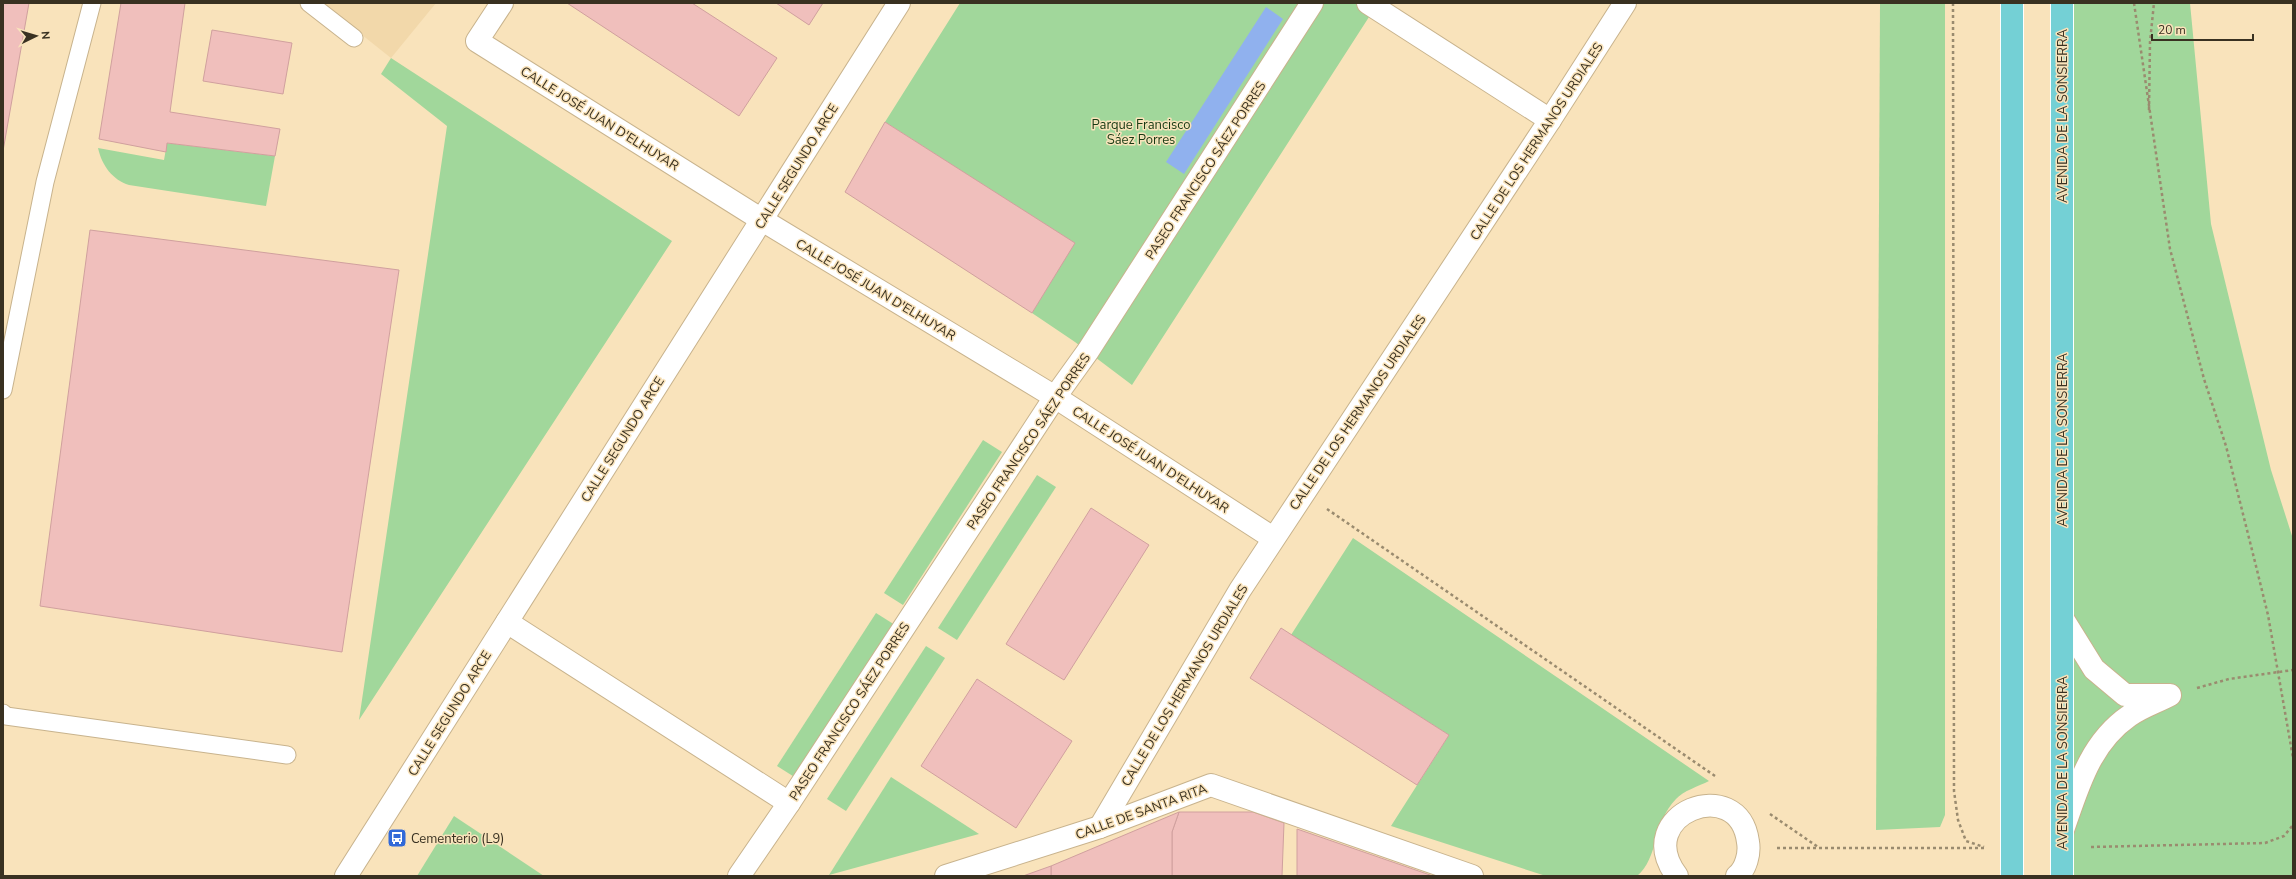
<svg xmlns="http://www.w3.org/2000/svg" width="2296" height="879" font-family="'Nunito Sans',sans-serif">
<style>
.built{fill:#f2d8aa}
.green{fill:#a1d79b}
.water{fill:#90b1ee}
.building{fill:#f0bfbc;stroke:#d0a09e}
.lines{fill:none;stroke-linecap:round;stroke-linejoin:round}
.lane-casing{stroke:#c8b38d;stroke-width:19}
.street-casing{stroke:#c8b38d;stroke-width:24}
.primary-casing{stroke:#fff;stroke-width:24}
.path{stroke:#9a8b6f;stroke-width:2.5;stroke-dasharray:3 3;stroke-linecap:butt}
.lane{stroke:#fff;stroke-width:17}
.street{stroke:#fff;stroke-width:22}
.primary{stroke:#74d0d5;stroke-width:22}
.labels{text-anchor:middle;stroke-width:3;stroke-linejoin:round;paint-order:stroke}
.street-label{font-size:13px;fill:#393121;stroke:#f9e3bb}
.park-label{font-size:13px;fill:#173a13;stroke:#f9e3bb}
.poi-label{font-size:13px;fill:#393121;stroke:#f9e3bb;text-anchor:start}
</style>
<rect width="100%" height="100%" fill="#f9e3bb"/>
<polygon class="built" points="322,3 436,3 391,58"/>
<g class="green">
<polygon points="960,3 1378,3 1132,385 1075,342 1032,313 1074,243 885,122"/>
<polygon points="1880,3 1945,3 1945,815 1940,827 1876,830"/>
<polygon points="2062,3 2190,3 2211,224 2271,470 2293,539 2293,876 2062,876"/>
<polygon points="391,58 672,241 359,720 447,126 381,74"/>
<path d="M167,143L275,156L266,206L129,185C113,180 102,166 98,148L164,160Z"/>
<polygon points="983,440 1002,452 903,605 884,593"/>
<polygon points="1037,475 1056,487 957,640 938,628"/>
<path d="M1353,538L1709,781C1699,786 1683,791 1676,799C1653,822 1659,858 1637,876H1546L1391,826L1449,735L1291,635Z"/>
<polygon points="876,613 895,625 796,778 777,766"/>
<polygon points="926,646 945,658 846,811 827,799"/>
<polygon points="891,777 979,834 829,875"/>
<polygon points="454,816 544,876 417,876"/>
</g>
<polygon class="water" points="1266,7 1283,19 1184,174 1166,162"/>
<g class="building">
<polygon points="3,3 29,3 3,151"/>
<polygon points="121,3 185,3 170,112 280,129 275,156 167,143 166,152 99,139"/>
<polygon points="567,3 692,3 777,58 739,116"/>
<polygon points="776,3 823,3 809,25"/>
<polygon points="212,30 292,43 283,94 203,81"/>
<polygon points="885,122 1075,243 1032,313 845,192"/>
<polygon points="90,230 399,270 342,652 40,606"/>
<polygon points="1091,508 1149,545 1064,680 1006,644"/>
<polygon points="1281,628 1449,735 1417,785 1250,678"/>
<polygon points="977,679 1072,741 1016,828 921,766"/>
<polygon points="1179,812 1253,812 1284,823 1282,876 1172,876 1172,832"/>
<polygon points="1179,812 1172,832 1172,876 1051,876 1051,866"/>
<polygon points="1297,829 1433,876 1297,876"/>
<polygon points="1051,866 1051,876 1023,876"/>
</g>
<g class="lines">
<g class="lane-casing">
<g id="lane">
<polyline points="309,3 354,38"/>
<polyline points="3,390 45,182 92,3"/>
<polyline points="3,713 6,716 287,755"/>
</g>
</g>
<g class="street-casing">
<g id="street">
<polyline points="502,3 477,41 762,220 1055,397 1273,538"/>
<polyline points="1368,3 1550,120"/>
<polyline points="2063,619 2094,669 2125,695 2167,695"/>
<polyline points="507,622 789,803"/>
<polyline points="1100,827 1240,590 1550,120 1625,3"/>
<path d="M2063,830C2078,787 2090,743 2129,716C2141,707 2157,702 2170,695"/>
<polyline points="346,876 899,3"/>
<polyline points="739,876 789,803 1055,397 1088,351 1312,3"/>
<polyline points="946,876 1100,827 1211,785 1472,876"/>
<path d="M1677,876C1630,814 1739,772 1748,842C1750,853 1746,869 1737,876"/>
</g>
</g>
<g class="primary-casing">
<g id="primary">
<polyline points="2062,3 2062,876"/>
<polyline points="2012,876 2012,3"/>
</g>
</g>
<g class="path">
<polyline points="1953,3 1954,791 1958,820 1966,841 1984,847"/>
<polyline points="2134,3 2170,249 2204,379 2226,446 2255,562 2268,615 2293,758"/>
<polyline points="2149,110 2150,42 2154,3"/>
<polyline points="1327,509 1715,776"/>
<polyline points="2197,688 2229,679 2293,670"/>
<polyline points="1770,814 1818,847"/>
<polyline points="2091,847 2265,843 2284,836 2293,825"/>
<polyline points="1777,848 1984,848"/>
</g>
<use href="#lane" class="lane"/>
<use href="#street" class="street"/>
<use href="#primary" class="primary"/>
</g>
<defs>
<g id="bus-square" transform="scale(1)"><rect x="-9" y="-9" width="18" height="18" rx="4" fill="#3169d8" stroke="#f9e3bb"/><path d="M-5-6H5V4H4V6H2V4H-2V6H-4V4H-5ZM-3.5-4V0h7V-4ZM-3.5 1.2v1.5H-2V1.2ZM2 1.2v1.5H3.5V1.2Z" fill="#fff"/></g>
</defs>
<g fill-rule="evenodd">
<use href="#bus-square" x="397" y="838"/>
</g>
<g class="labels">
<g class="street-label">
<text transform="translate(2062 116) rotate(-90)" y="5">AVENIDA DE LA SONSIERRA</text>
<text transform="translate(600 118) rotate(32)" y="5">CALLE JOSÉ JUAN D'ELHUYAR</text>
<text transform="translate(1536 141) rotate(-57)" y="5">CALLE DE LOS HERMANOS URDIALES</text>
<text transform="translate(796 166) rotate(-58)" y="5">CALLE SEGUNDO ARCE</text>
<text transform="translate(1205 170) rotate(-57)" y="5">PASEO FRANCISCO SÁEZ PORRES</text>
<text transform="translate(876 289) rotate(31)" y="5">CALLE JOSÉ JUAN D'ELHUYAR</text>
<text transform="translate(1357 412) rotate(-56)" y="5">CALLE DE LOS HERMANOS URDIALES</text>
<text transform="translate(622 439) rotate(-58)" y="5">CALLE SEGUNDO ARCE</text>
<text transform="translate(2062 440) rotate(-90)" y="5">AVENIDA DE LA SONSIERRA</text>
<text transform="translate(1028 441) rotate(-56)" y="5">PASEO FRANCISCO SÁEZ PORRES</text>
<text transform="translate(1151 459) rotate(33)" y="5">CALLE JOSÉ JUAN D'ELHUYAR</text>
<text transform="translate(1184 685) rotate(-59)" y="5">CALLE DE LOS HERMANOS URDIALES</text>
<text transform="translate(849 711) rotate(-57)" y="5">PASEO FRANCISCO SÁEZ PORRES</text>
<text transform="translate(449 713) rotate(-58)" y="5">CALLE SEGUNDO ARCE</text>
<text transform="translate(2062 763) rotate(-90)" y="5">AVENIDA DE LA SONSIERRA</text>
<text transform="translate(1141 811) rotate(-20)" y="5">CALLE DE SANTA RITA</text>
</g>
<g class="park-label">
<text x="1141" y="129">Parque Francisco<tspan x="1141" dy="15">Sáez Porres</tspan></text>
</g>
<g class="poi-label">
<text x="411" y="843">Cementerio (L9)</text>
</g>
</g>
<rect width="2296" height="879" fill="none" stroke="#393121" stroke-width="8"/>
<g transform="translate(36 36) rotate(85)" stroke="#f9e3bb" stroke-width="3" paint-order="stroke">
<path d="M0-3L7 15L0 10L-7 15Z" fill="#393121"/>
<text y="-6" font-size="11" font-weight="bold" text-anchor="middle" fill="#393121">N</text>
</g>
<path d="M2152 34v6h101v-6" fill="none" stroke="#393121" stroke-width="2"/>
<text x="2158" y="34" font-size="12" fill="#393121" stroke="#f9e3bb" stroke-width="3" paint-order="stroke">20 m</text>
</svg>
